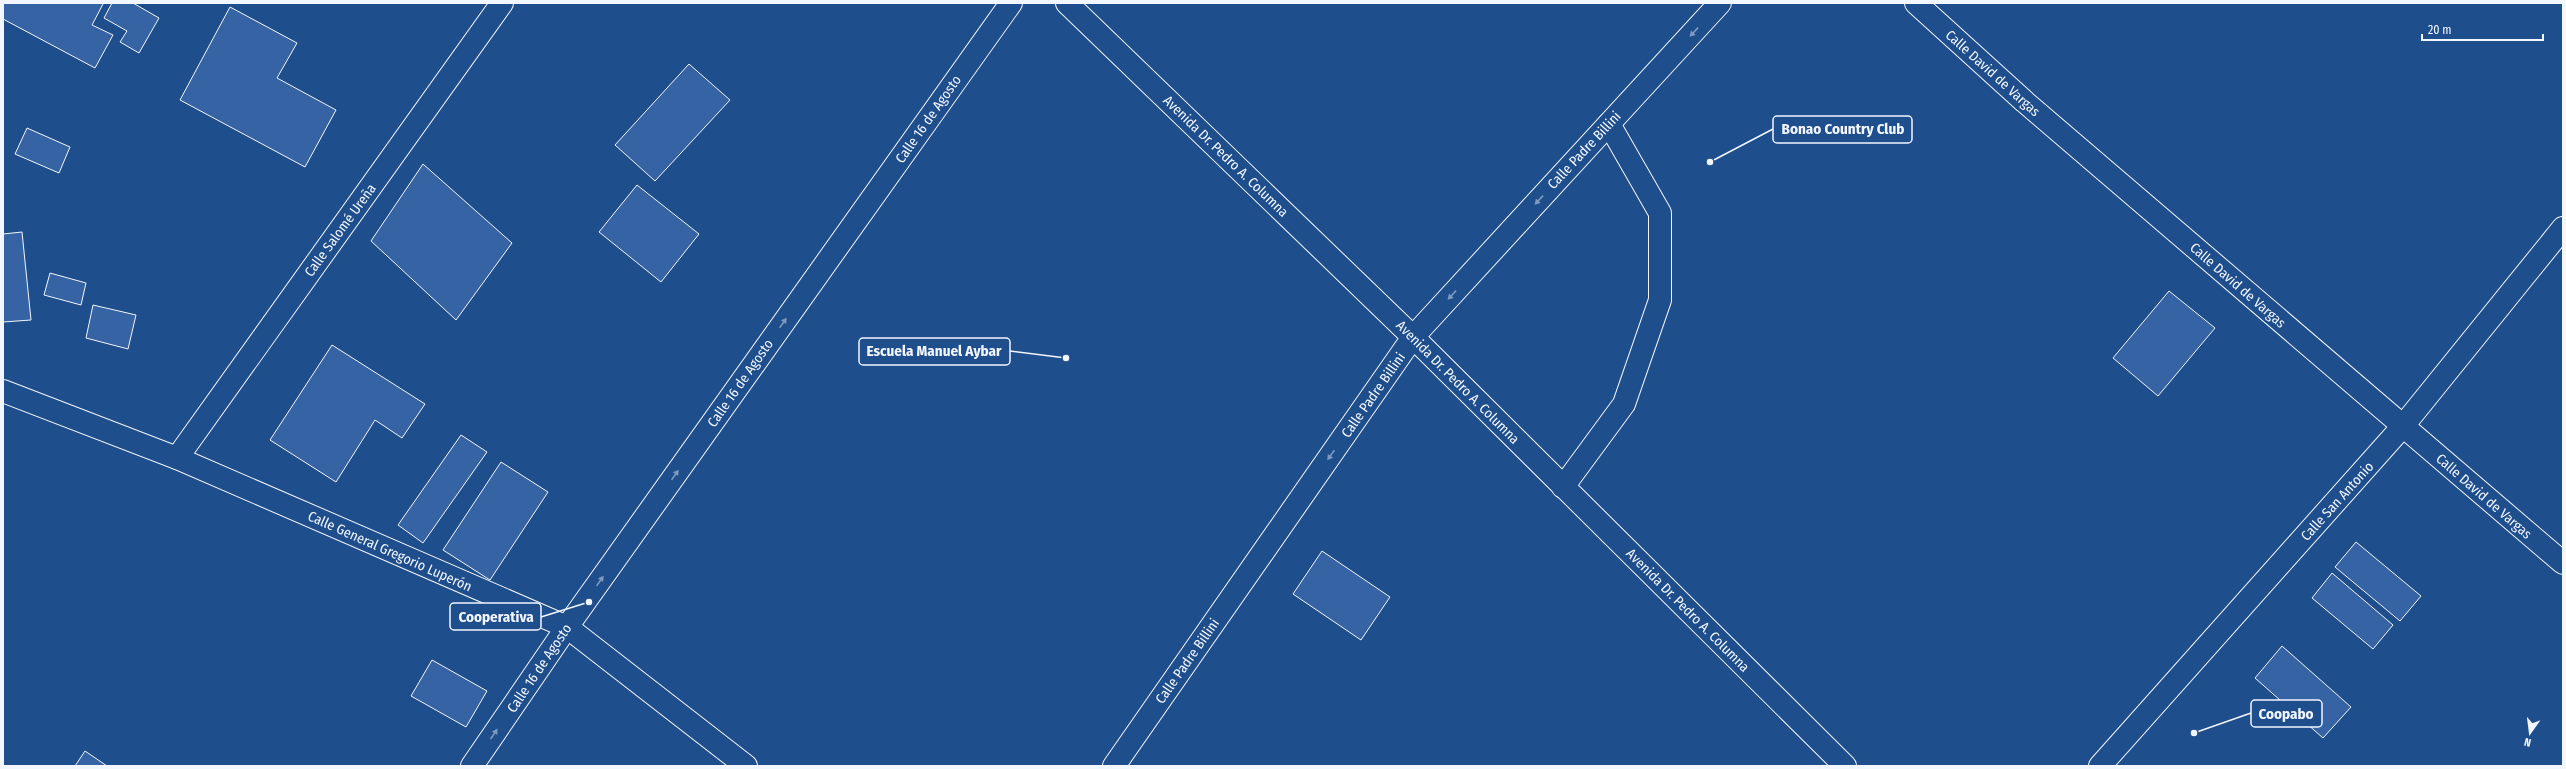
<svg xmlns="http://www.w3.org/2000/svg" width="2566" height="769" font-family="'Fira Sans Condensed',sans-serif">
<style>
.building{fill:#3563a3;stroke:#f2f6ff}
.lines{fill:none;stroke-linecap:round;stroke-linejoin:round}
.minor-casing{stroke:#f2f6ff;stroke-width:24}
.major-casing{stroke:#f2f6ff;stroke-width:24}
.minor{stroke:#1f4e8c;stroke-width:22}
.major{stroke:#1f4e8c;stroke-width:22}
.oneway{fill:#7e9ac0}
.labels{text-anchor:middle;stroke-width:3;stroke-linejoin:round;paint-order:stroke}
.street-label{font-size:14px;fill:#f2f6ff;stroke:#1f4e8c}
.leader{fill:none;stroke:#f2f6ff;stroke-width:1.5}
.callout-dot{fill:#f2f6ff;stroke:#1f4e8c;stroke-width:1.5}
.callout{fill:#1f4e8c;stroke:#f2f6ff;stroke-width:1.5}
.callout-label{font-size:15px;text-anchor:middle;font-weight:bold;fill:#f2f6ff}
</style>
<rect width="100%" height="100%" fill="#1f4e8c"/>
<g class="building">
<polygon points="3,3 102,3 103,4 92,25 113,35 95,68 3,19"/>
<polygon points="112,3 133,3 159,18 139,53 120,42 127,31 104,18"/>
<polygon points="230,7 297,43 277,78 336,110 305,167 180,100"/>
<polygon points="689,64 730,100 655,181 615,145"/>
<polygon points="27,128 70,147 59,173 15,154"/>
<polygon points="423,164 512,243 456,320 371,241"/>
<polygon points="637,185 699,234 661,282 599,232"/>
<polygon points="22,232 31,320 3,322 3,234"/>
<polygon points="50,273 86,283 81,305 44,295"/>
<polygon points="2169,291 2215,328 2158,396 2113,358"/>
<polygon points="93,305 136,315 128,349 86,338"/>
<polygon points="332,345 425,404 402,438 375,420 336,482 270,440"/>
<polygon points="461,435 487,452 423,543 398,525"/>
<polygon points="501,462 548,492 490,580 443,550"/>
<polygon points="2356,542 2421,596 2400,621 2335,567"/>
<polygon points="1322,551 1390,597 1361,640 1293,594"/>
<polygon points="2332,573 2393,625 2373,649 2312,598"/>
<polygon points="2282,646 2351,707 2323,738 2255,678"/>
<polygon points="432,660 487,691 466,727 411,696"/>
<polygon points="85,751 107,766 75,766"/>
</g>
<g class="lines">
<g class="minor-casing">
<g id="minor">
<polyline points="1916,3 2025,102 2563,563"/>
<polyline points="3,391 177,458 567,627 746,766"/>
<polyline points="177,458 502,3"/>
<polyline points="1563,487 1624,404 1660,300 1660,213 1609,124"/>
<polyline points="1114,766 1413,337 1720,3"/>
<polyline points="2100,766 2403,426 2563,228"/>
</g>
</g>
<g class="major-casing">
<g id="major">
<polyline points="1067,3 1413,337 1845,766"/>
<polyline points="472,766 567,627 1011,3"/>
</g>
</g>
<use href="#minor" class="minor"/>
<use href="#major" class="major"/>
</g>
<defs><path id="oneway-solid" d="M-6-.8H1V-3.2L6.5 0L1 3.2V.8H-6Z"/></defs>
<g class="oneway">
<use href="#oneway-solid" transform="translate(1694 32) rotate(133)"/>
<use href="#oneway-solid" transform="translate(1539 200) rotate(133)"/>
<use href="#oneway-solid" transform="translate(1452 295) rotate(133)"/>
<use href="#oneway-solid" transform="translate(783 323) rotate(-55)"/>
<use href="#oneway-solid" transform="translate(1331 455) rotate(125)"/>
<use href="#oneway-solid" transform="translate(675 475) rotate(-55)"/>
<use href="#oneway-solid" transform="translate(600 581) rotate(-55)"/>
<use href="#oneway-solid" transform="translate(494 734) rotate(-56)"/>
</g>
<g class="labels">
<g class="street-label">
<text transform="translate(1993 73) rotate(42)" y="5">Calle David de Vargas</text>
<text transform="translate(928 119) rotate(-55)" y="5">Calle 16 de Agosto</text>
<text transform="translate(1584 150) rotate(-47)" y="5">Calle Padre Billini</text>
<text transform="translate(1226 156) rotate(44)" y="5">Avenida Dr. Pedro A. Columna</text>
<text transform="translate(340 230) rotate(-54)" y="5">Calle Salomé Ureña</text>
<text transform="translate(2238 285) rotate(41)" y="5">Calle David de Vargas</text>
<text transform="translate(1458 382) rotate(45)" y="5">Avenida Dr. Pedro A. Columna</text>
<text transform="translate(740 383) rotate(-55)" y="5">Calle 16 de Agosto</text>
<text transform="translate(1373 395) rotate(-55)" y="5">Calle Padre Billini</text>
<text transform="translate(2484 496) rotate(41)" y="5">Calle David de Vargas</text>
<text transform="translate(2337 501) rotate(-48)" y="5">Calle San Antonio</text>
<text transform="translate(390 551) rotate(24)" y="5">Calle General Gregorio Luperón</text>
<text transform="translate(1688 610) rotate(45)" y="5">Avenida Dr. Pedro A. Columna</text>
<text transform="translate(1187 661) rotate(-55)" y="5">Calle Padre Billini</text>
<text transform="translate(539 668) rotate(-56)" y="5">Calle 16 de Agosto</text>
</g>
</g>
<path class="leader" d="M1710 162L1773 129M1066 358L1010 351M589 602L541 617M2194 733L2251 713"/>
<g class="callout-dot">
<circle cx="1710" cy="162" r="4"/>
<circle cx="1066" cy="358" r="4"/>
<circle cx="589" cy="602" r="4"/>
<circle cx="2194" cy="733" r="4"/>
</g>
<g class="callout">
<rect x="1773" y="116" width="139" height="27" rx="4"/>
<rect x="859" y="338" width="151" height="27" rx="4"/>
<rect x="450" y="603" width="91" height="27" rx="4"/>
<rect x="2251" y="700" width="71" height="27" rx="4"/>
</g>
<g class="callout-label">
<text x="1843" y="134">Bonao Country Club</text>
<text x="934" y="356">Escuela Manuel Aybar</text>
<text x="496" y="622">Cooperativa</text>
<text x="2286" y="719">Coopabo</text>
</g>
<rect width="2566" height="769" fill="none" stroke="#f2f6ff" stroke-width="8"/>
<g transform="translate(2530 733) rotate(194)" stroke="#1f4e8c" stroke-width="3" paint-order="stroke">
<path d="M0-3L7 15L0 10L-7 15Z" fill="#f2f6ff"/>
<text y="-6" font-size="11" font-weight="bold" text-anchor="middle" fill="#f2f6ff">N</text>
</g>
<path d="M2422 34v6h121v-6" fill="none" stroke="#f2f6ff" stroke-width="2"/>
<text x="2428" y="34" font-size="12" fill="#f2f6ff" stroke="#1f4e8c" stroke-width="3" paint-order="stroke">20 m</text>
</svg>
